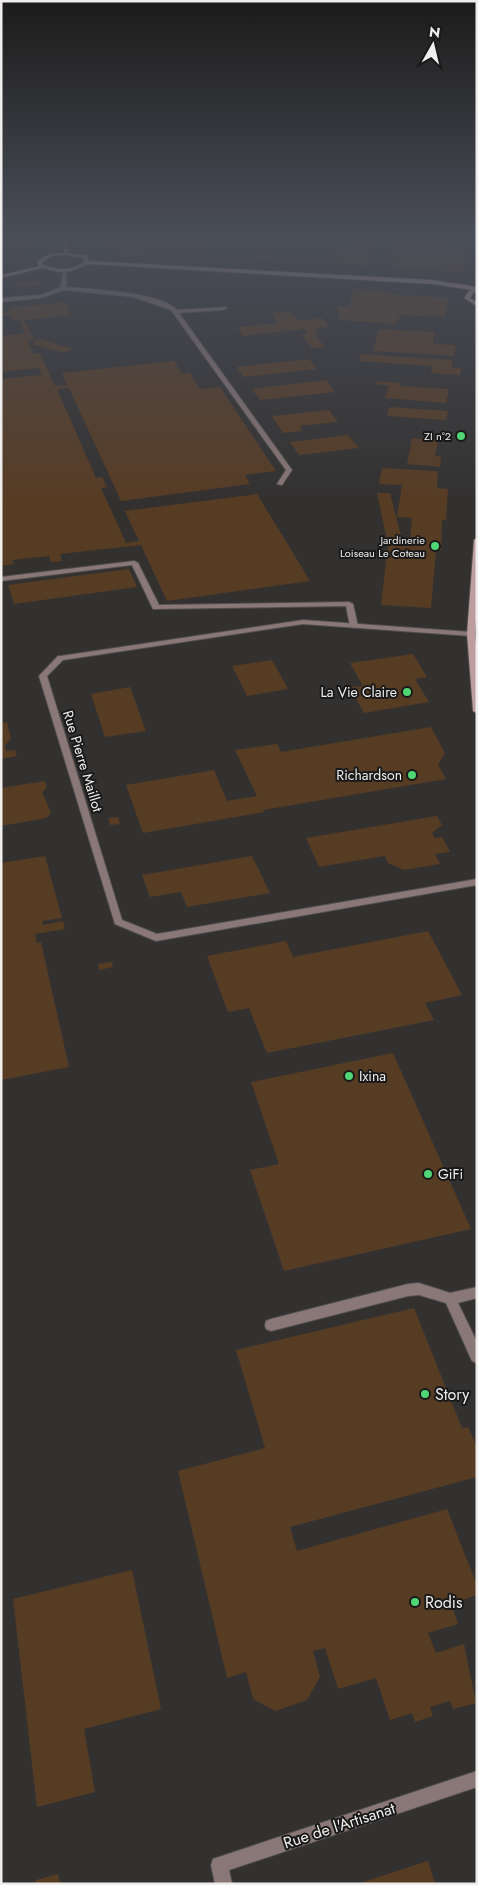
<svg xmlns="http://www.w3.org/2000/svg" width="478" height="1885" font-family="Jost,sans-serif">
<style>
.building{fill:#573c24}
.lines{fill:none;stroke-linecap:round;stroke-linejoin:round}
.lane-casing{stroke:#514f4e;stroke-width:2}
.street-casing{stroke:#514f4e;stroke-width:2}
.secondary-casing{stroke:#514f4e;stroke-width:2}
.lane{fill:#8a7777;fill-rule:evenodd}
.street{fill:#8a7777;fill-rule:evenodd}
.secondary{fill:#bc9e9e;fill-rule:evenodd}
.poi-dot{fill:#50d674;stroke:#1a1919;stroke-width:2}
.labels{text-anchor:middle;stroke-width:4;stroke-linejoin:round;paint-order:stroke}
.far-poi-label{font-size:11px;fill:#efeeed;stroke:#1a1919;text-anchor:end}
.poi-label{font-size:14px;fill:#efeeed;stroke:#1a1919;text-anchor:end}
.street-label{font-size:14px;fill:#efeeed;stroke:#1a1919}
.near-poi-label{font-size:16px;fill:#efeeed;stroke:#1a1919;text-anchor:start}
.near-street-label{font-size:16px;fill:#efeeed;stroke:#1a1919}
</style>
<rect width="100%" height="100%" fill="#333130"/>
<g class="building">
<polygon points="1,236 34,236 34,239 27,239 26,248 1,249"/>
<polygon points="98,236 204,236 208,253 118,255 117,248 107,248 107,242 98,242"/>
<polygon points="253,236 267,236 268,240 255,240"/>
<polygon points="358,242 375,243 368,266 337,264 337,256 334,256 336,251 330,251 331,248 355,249"/>
<polygon points="393,243 467,247 463,272 393,268 394,262 389,262"/>
<polygon points="256,252 270,252 273,260 259,260"/>
<polygon points="40,280 43,285 18,288 15,281 20,281 21,283"/>
<polygon points="354,289 389,291 388,294 448,298 445,317 400,315 396,324 340,320 337,306 349,307"/>
<polygon points="65,302 71,315 24,320 34,339 28,340 33,354 40,353 55,386 67,385 62,373 174,361 182,374 190,373 200,389 220,387 276,471 245,475 250,484 121,501 69,388 57,389 96,478 102,477 107,487 101,488 126,543 139,541 125,511 257,494 310,581 167,601 141,545 60,554 62,561 51,562 49,556 12,560 14,564 1,566 1,379 42,375 39,368 1,372 1,336 26,333 24,332 20,320 13,321 11,315 1,316 1,313 10,312 8,308"/>
<polygon points="291,311 299,321 323,318 330,327 315,328 319,333 315,334 325,347 312,348 301,335 308,334 304,329 243,336 237,327 278,323 271,313"/>
<polygon points="379,329 435,332 433,344 456,345 454,356 373,351"/>
<polygon points="39,339 73,349 64,353 32,344"/>
<polygon points="360,354 453,360 451,367 461,368 460,375 431,373 432,366 359,361"/>
<polygon points="309,359 317,369 244,377 236,367"/>
<polygon points="326,380 335,392 260,400 252,389"/>
<polygon points="377,381 401,383 400,386 449,389 446,403 385,398 389,386 376,384"/>
<polygon points="389,407 448,411 446,420 387,416"/>
<polygon points="329,410 338,422 300,426 303,431 283,433 272,416"/>
<polygon points="348,435 359,448 299,455 290,442"/>
<polygon points="412,438 438,440 435,456 441,457 440,467 407,464"/>
<polygon points="382,468 438,471 437,488 448,489 446,520 442,520 441,550 436,550 431,608 381,605 388,545 377,493 390,493 402,540 410,540 412,518 397,517 402,485 379,484"/>
<polygon points="129,569 137,587 14,604 8,585"/>
<polygon points="413,654 427,677 415,679 429,702 364,713 349,687 363,686 350,663"/>
<polygon points="272,660 288,689 247,696 232,666"/>
<polygon points="130,687 146,731 105,737 91,694"/>
<polygon points="7,722 11,739 5,745 6,751 15,750 17,756 1,759 1,723"/>
<polygon points="431,727 445,753 438,765 446,779 263,810 264,812 143,833 126,785 214,770 227,801 257,796 235,750 277,744 281,752"/>
<polygon points="45,781 47,787 42,792 51,813 46,818 1,826 1,788"/>
<polygon points="437,816 442,825 432,833 435,838 442,837 450,852 435,854 440,864 404,870 388,863 385,856 319,867 306,838"/>
<polygon points="118,817 120,824 110,825 108,818"/>
<polygon points="45,856 62,918 42,921 43,925 63,921 65,929 35,934 37,943 41,942 69,1067 1,1080 1,863"/>
<polygon points="252,856 270,893 187,907 181,892 150,897 142,875"/>
<polygon points="428,931 462,995 425,1003 434,1020 267,1053 249,1008 228,1012 207,956 286,941 293,957"/>
<polygon points="112,962 113,967 99,970 98,964"/>
<polygon points="393,1053 471,1229 284,1271 250,1170 279,1164 251,1082"/>
<polygon points="414,1308 462,1428 468,1427 477,1447 477,1477 290,1527 297,1551 447,1509 477,1585 477,1595 451,1604 458,1624 428,1633 436,1653 464,1644 476,1703 453,1709 450,1701 430,1707 433,1716 415,1722 412,1713 390,1720 376,1678 338,1689 325,1648 313,1651 320,1677 307,1700 275,1711 253,1699 246,1672 227,1678 178,1471 265,1448 236,1350"/>
<polygon points="132,1570 161,1709 84,1729 95,1792 37,1807 13,1599"/>
<polygon points="428,1861 435,1884 360,1884 360,1883"/>
<polygon points="58,1874 60,1884 36,1884 36,1880"/>
</g>
<g class="lines">
<g class="lane-casing">
<g id="lane">
<path d="M65,269L67,270L66,287C91,289 160,292 177,310L226,307L227,308L224,310L179,313L292,470L282,485L277,484L286,470L171,310L133,297L64,290L41,298L1,302V298L41,295L61,287L63,270Z"/>
<polygon points="134,561 138,563 159,605 349,602 353,604 358,626 354,628 350,626 346,606 153,609 132,565 1,581 1,577"/>
<polygon points="419,1283 450,1293 477,1287 477,1298 458,1303 477,1342 477,1363 472,1361 446,1303 419,1295 408,1296 271,1331 266,1329 265,1325 266,1321 271,1319 408,1284"/>
</g>
</g>
<g class="street-casing">
<g id="street">
<polygon points="63,236 67,236 68,254 66,255 64,254"/>
<polygon points="303,620 471,632 475,634 471,636 303,624 63,660 47,676 122,920 157,934 477,879 477,885 156,941 115,924 39,676 58,656 61,656"/>
<polygon points="477,1771 477,1787 229,1870 232,1884 215,1884 211,1865 213,1859"/>
</g>
</g>
<g class="secondary-casing">
<g id="secondary">
<path d="M66,253L87,256L89,261L432,280L477,287V292L473,293L470,298L477,302V306L464,298L469,291L472,290L432,284L88,264L71,271L58,272L43,268L1,278V275L39,266L38,265V261L49,254ZM66,255L83,258L84,262C73,271 56,271 42,264V263L52,256Z"/>
<polygon points="477,538 477,602 475,634 477,657 477,713 473,711 467,634 474,540"/>
</g>
</g>
<use href="#lane" class="lane"/>
<use href="#street" class="street"/>
<use href="#secondary" class="secondary"/>
</g>
<linearGradient id="sky" x2="0" y2="1"><stop stop-color="#1c1b1a"/><stop offset="0.47" stop-color="#4a4e59"/><stop offset="1" stop-color="#4a4e59" stop-opacity="0"/></linearGradient>
<rect width="478" height="500" fill="url(#sky)"/>
<g class="poi-dot">
<circle cx="461" cy="436" r="5"/>
<circle cx="435" cy="546" r="5"/>
<circle cx="407" cy="692" r="5"/>
<circle cx="412" cy="775" r="5"/>
<circle cx="349" cy="1076" r="5"/>
<circle cx="428" cy="1174" r="5"/>
<circle cx="425" cy="1394" r="5"/>
<circle cx="415" cy="1602" r="5"/>
</g>
<g class="labels">
<g class="far-poi-label">
<text x="451" y="440">ZI n°2</text>
<text x="425" y="544">Jardinerie<tspan x="425" dy="13">Loiseau Le Coteau</tspan></text>
</g>
<g class="poi-label">
<text x="397" y="697">La Vie Claire</text>
<text x="402" y="780">Richardson</text>
<text x="359" y="1081" text-anchor="start">Ixina</text>
<text x="438" y="1179" text-anchor="start">GiFi</text>
</g>
<g class="street-label">
<text transform="translate(83 761) rotate(73)" y="5">Rue Pierre Maillot</text>
</g>
<g class="near-poi-label">
<text x="435" y="1400">Story</text>
<text x="425" y="1608">Rodis</text>
</g>
<g class="near-street-label">
<text transform="translate(339 1825) rotate(-18)" y="6">Rue de l'Artisanat</text>
</g>
</g>
<rect width="478" height="1885" fill="none" stroke="#efeeed" stroke-width="5"/>
<g transform="translate(433 45) rotate(8)" stroke="#1a1919" stroke-width="4" paint-order="stroke">
<path d="M0-4L9 19L0 12L-9 19Z" fill="#efeeed"/>
<text y="-8" font-size="14" font-weight="bold" text-anchor="middle" fill="#efeeed">N</text>
</g>
</svg>
